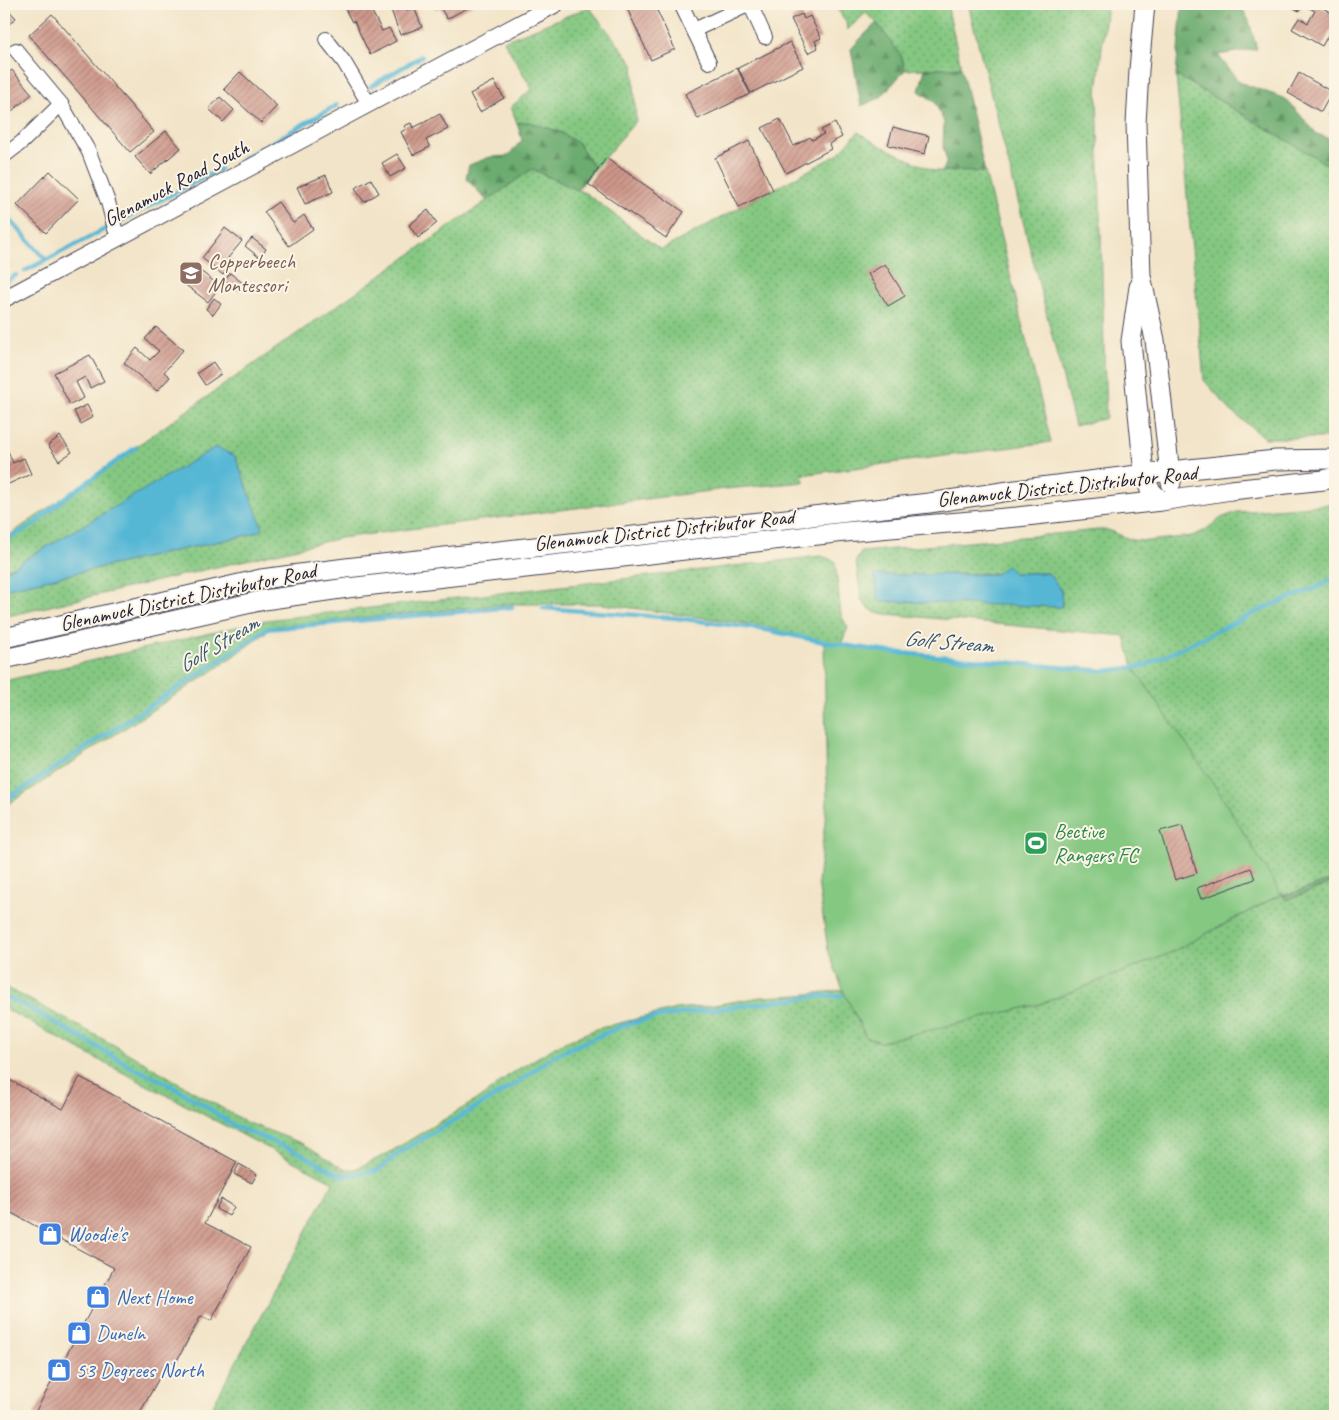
<svg xmlns="http://www.w3.org/2000/svg" width="1339" height="1420" font-family="Caveat,sans-serif">
<style>
.grass{fill:url(#grass-dots);stroke:#54755e;fill-rule:evenodd}
.forest{fill:url(#forest-firs);stroke:#476756}
.pitch{fill:#85c882;stroke:#54755e}
.water{fill:#56b7d5;stroke:#3c6c88}
.lines{fill:none;stroke-linecap:round;stroke-linejoin:round}
.stream{stroke:#56b7d5;stroke-width:4.5}
.building{fill:url(#building-hatch)}
.minor-casing{stroke:#413f50;stroke-width:16}
.tertiary-casing{stroke:#413f50;stroke-width:18}
.secondary-casing{stroke:#413f50;stroke-width:21}
.minor{stroke:#fff;stroke-width:14}
.tertiary{stroke:#fff;stroke-width:16}
.secondary{stroke:#fff;stroke-width:19}
.labels{text-anchor:middle;stroke-width:4;stroke-linejoin:round;paint-order:stroke}
.street-label{font-size:21px;fill:#22223b;stroke:#fcf5e5}
.education-label{font-size:21px;fill:#785e54;stroke:#fcf5e5;text-anchor:start}
.leisure-label{font-size:21px;fill:#27864d;stroke:#fcf5e5;text-anchor:start}
.shop-label{font-size:21px;fill:#366cbe;stroke:#fcf5e5;text-anchor:start}
.water-label{font-size:22px;font-style:italic;fill:#345671;stroke:#fcf5e5}
</style>
<defs>
<pattern id="grass-dots" width="8" height="8" patternUnits="userSpaceOnUse" patternTransform="scale(1.25)"><rect width="8" height="8" fill="#85c882"/><path d="M2 2h.1M6 6h.1" fill="none" stroke="#6ca26c" stroke-width="1.8" stroke-linecap="round"/></pattern>
<pattern id="forest-firs" width="22" height="20" patternUnits="userSpaceOnUse" patternTransform="scale(1.25)"><rect width="22" height="20" fill="#6cac70"/><path d="M5 1l3.5 6h-7zM16 11l3.5 6h-7z" fill="#588c5d"/></pattern>
<pattern id="building-hatch" width="6" height="6" patternUnits="userSpaceOnUse" patternTransform="scale(1.25)"><rect width="6" height="6" fill="#ce978a"/><path d="M-1 1l2-2M0 6l6-6M5 7l2-2" fill="none" stroke="#a77b72"/></pattern>
</defs>
<rect width="100%" height="100%" fill="#fcf5e5"/>
<filter id="ink" filterUnits="userSpaceOnUse"><feTurbulence type="fractalNoise" baseFrequency=".02" numOctaves="2"/><feDisplacementMap in="SourceGraphic" scale="10" xChannelSelector="R" yChannelSelector="G"/><feConvolveMatrix kernelMatrix="1 2 1 2 8 2 1 2 1" color-interpolation-filters="sRGB"/></filter>
<filter id="wash" filterUnits="userSpaceOnUse"><feTurbulence type="fractalNoise" baseFrequency=".0096" numOctaves="4" result="noise"/><feDisplacementMap in="SourceGraphic" scale="20" xChannelSelector="R" yChannelSelector="G"/><feGaussianBlur stdDeviation="1.12" result="paint"/><feColorMatrix in="noise" values="0 0 0 0 0 0 0 0 0 0 0 0 0 0 0 0 0 1.4 0 .05"/><feComposite in="paint" operator="in"/></filter>
<g filter="url(#wash)">
<rect width="100%" height="100%" fill="#f2e4c8"/>
<g class="grass">
<polygon points="834,4 947,4 961,67 905,70 902,57 877,23 866,13 847,30 846,22"/>
<polygon points="968,4 1107,4 1097,92 1106,418 1075,426"/>
<polygon points="589,7 633,63 636,121 595,169 579,144 558,131 528,122 517,123 511,107 532,89 504,41"/>
<polygon points="1176,75 1335,169 1335,438 1265,438 1231,411 1204,380"/>
<polygon points="858,132 881,146 934,171 985,172 1051,442 801,475 805,482 725,489 340,538 4,617 4,589 252,534 263,529 216,448 4,572 4,539 532,169 587,194 661,250 837,155"/>
<path d="M1335,502V879L1291,894L1281,895L1286,900L1335,882V1416H207L333,1182L93,1057L4,1008V987L21,995L114,1045L246,1122L304,1144L344,1169H355L385,1155L486,1094L510,1074L560,1044L596,1029L676,1009L708,1006L761,997L799,995L843,990L866,1037L880,1042L1040,1004L1168,954L1280,895L1175,729L1133,667L1125,636L876,613L867,607L861,599L856,561L861,552L1098,530H1108L1132,540L1147,541L1192,536L1204,531L1221,518L1237,512L1323,505ZM1014,573H1048L878,601L875,576Z"/>
<polygon points="821,556 835,561 841,615 848,628 841,644 797,637 764,626 602,604 508,604 268,627 268,631 214,670 4,807 4,681 266,620"/>
</g>
<g class="forest">
<polygon points="1182,4 1240,4 1249,21 1257,49 1218,55 1239,82 1286,99 1317,134 1335,140 1335,169 1176,75"/>
<polygon points="877,23 902,57 905,70 880,98 861,106 851,49 866,33"/>
<polygon points="961,67 985,172 943,171 947,161 943,147 944,122 935,102 919,91 925,69"/>
<polygon points="528,122 558,131 579,144 595,169 577,190 532,169 487,201 466,178 469,165 490,157 508,156 522,140 517,123"/>
<polygon points="1335,879 1335,882 1286,900 1281,894 1291,894"/>
</g>
<polygon class="pitch" points="824,642 889,652 1105,671 1133,667 1217,789 1281,894 1168,954 1040,1004 880,1042 866,1037 843,990 828,950 818,882 827,804"/>
<g class="water">
<polygon points="216,447 235,456 263,529 252,534 4,589 4,572"/>
<polygon points="1007,565 1014,573 1048,573 1061,590 1062,607 878,601 875,575 996,574"/>
</g>
<g class="lines">
<g class="stream">
<polyline points="371,86 422,56"/>
<polyline points="243,159 337,105"/>
<polyline points="4,213 46,260"/>
<polyline points="25,271 220,169"/>
<polyline points="4,283 16,275"/>
<polyline points="4,541 33,525 62,500 135,448"/>
<polyline points="543,608 676,618 761,629 824,642 889,652 1105,671 1144,666 1267,607 1318,587 1335,578"/>
<polyline points="4,801 210,667 266,629 512,607"/>
<polyline points="4,996 31,1009 130,1066 166,1083 204,1105 234,1126 298,1152 342,1176 377,1171 400,1152 511,1087 557,1054 625,1025 657,1017 709,1010 819,996 842,996"/>
</g>
</g>
<g id="blocks">
<g class="building">
<polygon points="351,4 368,4 382,31 389,28 396,41 370,55 354,21 352,22 345,9 351,5"/>
<polygon points="384,4 404,4 407,10 414,7 422,27 400,35 390,7 386,8"/>
<polygon points="433,4 474,4 447,19 440,7 436,9"/>
<polygon points="625,4 654,4 675,49 651,60"/>
<polygon points="1287,4 1319,4 1318,5 1335,15 1335,23 1322,46 1292,29 1299,18 1308,23 1315,11 1303,4 1299,11"/>
<polygon points="4,5 16,18 7,26 4,23"/>
<polygon points="52,14 154,132 130,152 29,35"/>
<polygon points="802,14 804,19 810,16 821,38 815,41 818,48 808,53 791,19"/>
<polygon points="790,42 803,67 751,93 738,68"/>
<polygon points="737,68 750,94 698,119 685,94"/>
<polygon points="12,70 32,94 4,118 4,77"/>
<polygon points="240,72 277,106 261,123 224,89"/>
<polygon points="1299,73 1332,92 1321,112 1288,93"/>
<polygon points="494,81 504,98 480,112 470,94"/>
<polygon points="220,97 234,110 223,122 209,109"/>
<polygon points="1335,106 1335,119 1329,115"/>
<polygon points="440,114 448,129 426,140 430,147 413,155 401,132 406,129 404,126 411,123 413,128"/>
<polygon points="780,119 794,146 810,137 812,140 824,134 821,130 835,123 842,137 829,144 831,149 786,173 762,128"/>
<polygon points="893,127 929,136 925,154 888,145"/>
<polygon points="166,131 181,148 150,174 135,157"/>
<polygon points="749,141 773,190 739,207 715,158"/>
<polygon points="397,154 406,168 390,177 382,163"/>
<polygon points="606,158 684,212 666,238 588,184"/>
<polygon points="50,171 79,199 46,233 17,205"/>
<polygon points="326,175 333,192 305,204 297,187"/>
<polygon points="371,179 379,193 364,202 355,188"/>
<polygon points="278,202 293,223 304,215 313,229 289,246 264,212"/>
<polygon points="428,210 437,223 418,238 409,225"/>
<polygon points="225,228 242,241 228,258 233,262 223,275 202,258"/>
<polygon points="252,238 266,249 260,258 245,246"/>
<polygon points="885,264 905,296 888,306 868,274"/>
<polygon points="195,267 220,286 208,302 183,283"/>
<polygon points="230,273 244,284 239,291 225,280"/>
<polygon points="214,298 221,304 213,315 206,309"/>
<polygon points="156,327 183,350 164,372 170,377 157,391 124,363 137,348 150,360 159,351 145,339"/>
<polygon points="90,355 104,381 90,388 85,377 76,382 84,398 70,405 54,373"/>
<polygon points="213,362 221,374 205,385 197,373"/>
<polygon points="87,405 93,417 80,424 74,411"/>
<polygon points="60,436 72,452 59,461 48,445"/>
<polygon points="4,442 13,463 24,458 31,474 4,486"/>
<polygon points="1182,825 1197,873 1175,880 1160,831"/>
<polygon points="1251,868 1255,879 1201,899 1197,888"/>
<polygon points="4,1077 63,1109 80,1077 237,1162 205,1223 251,1247 211,1321 201,1316 175,1364 169,1360 138,1416 33,1416 114,1268 4,1209"/>
<polygon points="239,1164 257,1174 252,1183 234,1174"/>
<polygon points="221,1199 234,1207 229,1216 216,1209"/>
</g>
</g>
</g>
<g filter="url(#ink)">
<use href="#blocks" fill-opacity="0" stroke="#413f50" stroke-width="1"/>
<g class="lines">
<g class="minor-casing">
<g id="minor">
<polyline points="681,4 709,62"/>
<polyline points="750,4 765,37"/>
<polyline points="694,30 750,4"/>
<polyline points="326,39 344,62 369,104"/>
<polyline points="16,50 61,104 89,152 108,202 115,229 120,237"/>
<polyline points="4,156 22,142 61,104"/>
</g>
</g>
<g class="tertiary-casing">
<polyline id="tertiary" points="4,299 556,4"/>
</g>
<g class="secondary-casing">
<g id="secondary">
<polyline points="1145,4 1139,70 1136,124 1141,276 1155,340 1171,483"/>
<polyline points="1139,287 1131,341 1144,474 1150,490 1161,501"/>
<polyline points="4,638 261,579 346,568 929,503 1016,490 1170,471 1276,460 1335,459"/>
<polyline points="4,659 264,600 347,588 845,532 1017,517 1161,501 1231,490 1324,480 1335,477"/>
</g>
</g>
<use href="#minor" class="minor"/>
<use href="#tertiary" class="tertiary"/>
<use href="#secondary" class="secondary"/>
</g>
</g>
<defs>
<g id="school-square" transform="scale(1.25)"><rect x="-9" y="-9" width="18" height="18" rx="4" fill="#8d6e63" stroke="#fcf5e5"/><path d="M0-5L7-2L0 1L-7-2ZM-4 1L0 2.5L4 1V4Q0 6-4 4Z" fill="#fff"/></g>
<g id="stadium-square" transform="scale(1.25)"><rect x="-9" y="-9" width="18" height="18" rx="4" fill="#2e9e5b" stroke="#fcf5e5"/><path d="M0-5a6.5 5 0 1 0 0 10a6.5 5 0 1 0 0-10ZM-3.5-1.8h7v3.6h-7Z" fill="#fff"/></g>
<g id="shop-square" transform="scale(1.25)"><rect x="-9" y="-9" width="18" height="18" rx="4" fill="#3f7fe0" stroke="#fcf5e5"/><path d="M-5-2.5h2.3a2.7 3.5 0 0 1 5.4 0H5L5.5 6h-11ZM-1.5-2.5h3a1.5 2.3 0 0 0-3 0Z" fill="#fff"/></g>
</defs>
<g fill-rule="evenodd">
<use href="#school-square" x="191" y="273"/>
<use href="#stadium-square" x="1036" y="843"/>
<use href="#shop-square" x="50" y="1234"/>
<use href="#shop-square" x="98" y="1297"/>
<use href="#shop-square" x="79" y="1333"/>
<use href="#shop-square" x="59" y="1370"/>
</g>
<g class="labels">
<g class="street-label">
<text transform="translate(176 183) rotate(-28)" y="7">Glenamuck Road South</text>
<text transform="translate(1067 486) rotate(-6)" y="7">Glenamuck District Distributor Road</text>
<text transform="translate(664 530) rotate(-6)" y="7">Glenamuck District Distributor Road</text>
<text transform="translate(188 597) rotate(-12)" y="7">Glenamuck District Distributor Road</text>
</g>
<g class="education-label">
<text x="208" y="268">Copperbeech<tspan x="208" dy="24">Montessori</tspan></text>
</g>
<g class="leisure-label">
<text x="1054" y="838">Bective<tspan x="1054" dy="24">Rangers FC</tspan></text>
</g>
<g class="shop-label">
<text x="68" y="1241">Woodie's</text>
<text x="116" y="1304">Next Home</text>
<text x="96" y="1340">Duneln</text>
<text x="76" y="1377">53 Degrees North</text>
</g>
<g class="water-label">
<text transform="translate(949 641) rotate(5)" y="8">Golf Stream</text>
<text transform="translate(218 643) rotate(-31)" y="8">Golf Stream</text>
</g>
</g>
<rect width="1339" height="1420" fill="none" stroke="#fcf5e5" stroke-width="20"/>
</svg>
